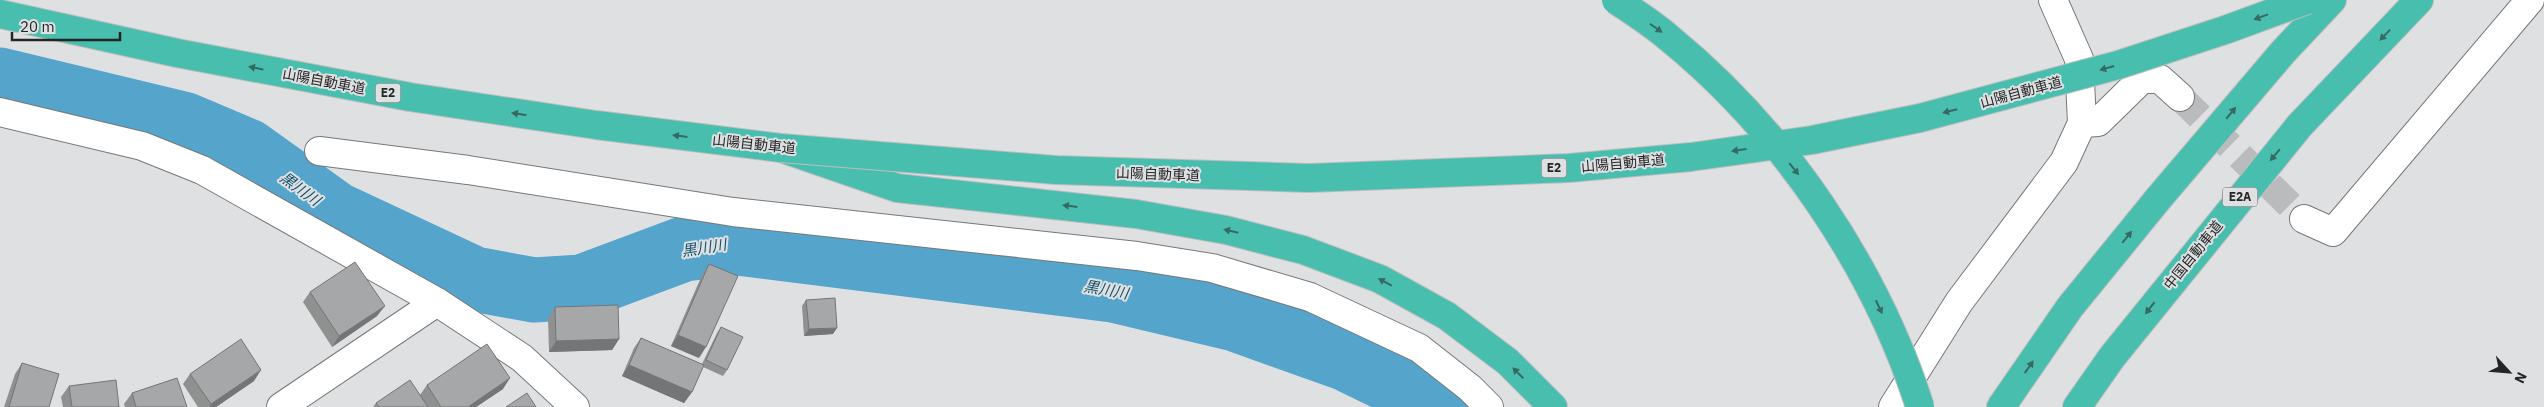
<svg xmlns="http://www.w3.org/2000/svg" width="2544" height="407" font-family="'IBM Plex Sans','Noto Sans JP',sans-serif">
<style>
.lines{fill:none;stroke-linecap:round;stroke-linejoin:round}
.river{stroke:#54a4cc;stroke-width:65}
.minor-tunnel{stroke:#babbbc;stroke-width:28;stroke-dasharray:28 14;stroke-linecap:butt}
.minor-casing{stroke:#77787a;stroke-width:30}
.motorway-casing{stroke:#bebebe;stroke-width:30}
.minor{stroke:#fff;stroke-width:28}
.motorway{stroke:#48beaf;stroke-width:28}
.motorway-bridge-casing{stroke:#bebebe;stroke-width:30;stroke-linecap:butt}
.motorway-bridge{stroke:#48beaf;stroke-width:28}
.wall{fill:#8f9090}
.shaded-wall{fill:#747576}
.building{fill:#a6a7a8;stroke:#747576}
.oneway{fill:#356a64}
.labels{text-anchor:middle;stroke-width:4;stroke-linejoin:round;paint-order:stroke}
.shield{fill:#dfe0e2;stroke:#5d5d5e;stroke-width:1}
.shield-label{font-size:12px;font-weight:bold;fill:#252526}
.street-label{font-size:14px;fill:#252526;stroke:#dfe0e2}
.water-label{font-size:15px;font-style:italic;fill:#0f506c;stroke:#dfe0e2}
</style>
<rect width="100%" height="100%" fill="#dfe0e2"/>
<g class="lines">
<polyline class="river" points="0,80 183,124 247,151 335,214 474,279 534,290 582,287 684,249 738,243 1113,290 1235,319 1347,359 1423,396 1435,407"/>
<polyline class="minor-tunnel" points="2180,97 2304,219"/>
<g class="minor-casing">
<g id="minor">
<polyline points="0,112 142,146 202,170 437,302 522,358 575,407"/>
<polyline points="2082,123 2098,122 2142,79 2160,79 2180,97"/>
<polyline points="319,151 468,170 733,212 1137,256 1212,268 1310,297 1419,348 1470,388 1489,407"/>
<polyline points="2304,219 2333,232 2530,0"/>
<polyline points="281,407 437,302"/>
<polyline points="1893,407 1959,302 2064,162 2082,123 2079,59 2053,0"/>
</g>
</g>
<g class="motorway-casing">
<g id="motorway">
<polyline points="0,14 177,53 410,97 596,125 781,148 897,188 1136,214 1226,230 1303,250 1380,279 1447,316 1508,362 1553,407"/>
<polyline points="2001,407 2070,307 2158,199 2283,52 2332,0"/>
<polyline points="2077,407 2112,357 2300,125 2419,0"/>
</g>
</g>
<use href="#minor" class="minor"/>
<use href="#motorway" class="motorway"/>
<g class="motorway-bridge-casing">
<g id="motorway-bridge">
<path d="M1616,0C1634,12 1653,24 1669,38C1783,131 1875,266 1920,407"/>
<polyline points="781,148 1056,170 1309,178 1569,168 1691,157 1812,140 1920,118 2118,65 2225,30 2307,0"/>
</g>
</g>
<use href="#motorway-bridge" class="motorway-bridge"/>
</g>
<g class="wall">
<polygon points="709,264 699,358 671,346 702,275"/>
<polygon points="310,292 377,316 332,347 303,302"/>
<polygon points="806,300 833,334 804,336 802,306"/>
<polygon points="555,307 619,339 612,350 549,352 548,318"/>
<polygon points="721,327 727,370 723,376 703,367 692,392 684,403 622,376 634,348 641,338 702,364 717,333"/>
<polygon points="22,363 49,407 4,407 15,374"/>
<polygon points="190,374 254,381 216,407 198,407 183,384"/>
<polygon points="427,385 503,389 476,407 373,407 376,403 420,395"/>
<polygon points="69,386 119,407 63,407 61,397"/>
<polygon points="132,393 187,407 125,407 124,404"/>
</g>
<g class="shaded-wall">
<polygon points="385,306 377,316 332,347 339,336"/>
<polygon points="837,328 833,334 804,336 809,329"/>
<polygon points="678,335 706,347 699,358 671,346"/>
<polygon points="619,339 612,350 549,352 556,341"/>
<polygon points="629,365 692,392 684,403 622,376"/>
<polygon points="261,370 254,381 216,407 210,407 211,404"/>
<polygon points="510,378 503,389 476,407 468,407"/>
</g>
<g class="building">
<polygon points="355,262 385,306 339,336 310,292"/>
<polygon points="709,264 738,276 706,347 678,335"/>
<polygon points="835,298 837,328 809,329 806,300"/>
<polygon points="618,305 619,339 556,341 555,307"/>
<polygon points="721,327 743,337 727,370 706,360"/>
<polygon points="641,338 704,365 692,392 629,365"/>
<polygon points="241,339 261,370 211,404 190,374"/>
<polygon points="487,344 510,378 468,407 441,407 427,385"/>
<polygon points="22,363 59,374 49,407 9,407"/>
<polygon points="177,378 187,407 136,407 132,393"/>
<polygon points="116,380 119,407 72,407 69,386"/>
<polygon points="410,380 428,407 379,407 376,403"/>
<polygon points="527,393 536,407 506,407"/>
</g>
<defs><path id="oneway-solid" d="M-6-.8H1V-3.2L6.5 0L1 3.2V.8H-6Z" transform="scale(1.25)"/></defs>
<g class="oneway">
<use href="#oneway-solid" transform="translate(2261 17) rotate(160)"/>
<use href="#oneway-solid" transform="translate(1656 28) rotate(35)"/>
<use href="#oneway-solid" transform="translate(2385 35) rotate(134)"/>
<use href="#oneway-solid" transform="translate(256 68) rotate(-169)"/>
<use href="#oneway-solid" transform="translate(2107 68) rotate(164)"/>
<use href="#oneway-solid" transform="translate(1950 111) rotate(166)"/>
<use href="#oneway-solid" transform="translate(2231 113) rotate(-50)"/>
<use href="#oneway-solid" transform="translate(519 114) rotate(-171)"/>
<use href="#oneway-solid" transform="translate(680 136) rotate(-173)"/>
<use href="#oneway-solid" transform="translate(1739 150) rotate(172)"/>
<use href="#oneway-solid" transform="translate(2275 155) rotate(130)"/>
<use href="#oneway-solid" transform="translate(1794 169) rotate(51)"/>
<use href="#oneway-solid" transform="translate(1070 206) rotate(-173)"/>
<use href="#oneway-solid" transform="translate(1231 231) rotate(-167)"/>
<use href="#oneway-solid" transform="translate(2127 237) rotate(-51)"/>
<use href="#oneway-solid" transform="translate(1385 282) rotate(-152)"/>
<use href="#oneway-solid" transform="translate(1879 307) rotate(65)"/>
<use href="#oneway-solid" transform="translate(2150 308) rotate(128)"/>
<use href="#oneway-solid" transform="translate(2029 367) rotate(-55)"/>
<use href="#oneway-solid" transform="translate(1518 373) rotate(-135)"/>
</g>
<g class="labels">
<g class="shield">
<rect x="375.5" y="83.5" width="25" height="19" rx="4"/>
<rect x="1541.5" y="158.5" width="25" height="19" rx="4"/>
<rect x="2222.5" y="187.5" width="35" height="19" rx="4"/>
</g>
<g class="shield-label">
<text x="388" y="97">E2</text>
<text x="1554" y="172">E2</text>
<text x="2240" y="201">E2A</text>
</g>
<g class="street-label">
<text transform="translate(324 81) rotate(11)" y="5">山陽自動車道</text>
<text transform="translate(2021 92) rotate(-15)" y="5">山陽自動車道</text>
<text transform="translate(754 144) rotate(6)" y="5">山陽自動車道</text>
<text transform="translate(1623 163) rotate(-5)" y="5">山陽自動車道</text>
<text transform="translate(1158 174) rotate(2)" y="5">山陽自動車道</text>
<text transform="translate(2193 255) rotate(-51)" y="5">中国自動車道</text>
</g>
<g class="water-label">
<text transform="translate(300 189) rotate(36)" y="5">黒川川</text>
<text transform="translate(704 248) rotate(-9)" y="5">黒川川</text>
<text transform="translate(1106 290) rotate(10)" y="5">黒川川</text>
</g>
</g>
<g transform="translate(2509 372) rotate(116)" stroke="#dfe0e2" stroke-width="4" paint-order="stroke">
<path d="M0-4L9 19L0 12L-9 19Z" fill="#252526"/>
<text y="-8" font-size="14" font-weight="bold" text-anchor="middle" fill="#252526">N</text>
</g>
<path d="M12 32v8h108v-8" fill="none" stroke="#252526" stroke-width="2.5"/>
<text x="20" y="32" font-size="15" fill="#252526" stroke="#dfe0e2" stroke-width="4" paint-order="stroke">20 m</text>
</svg>
